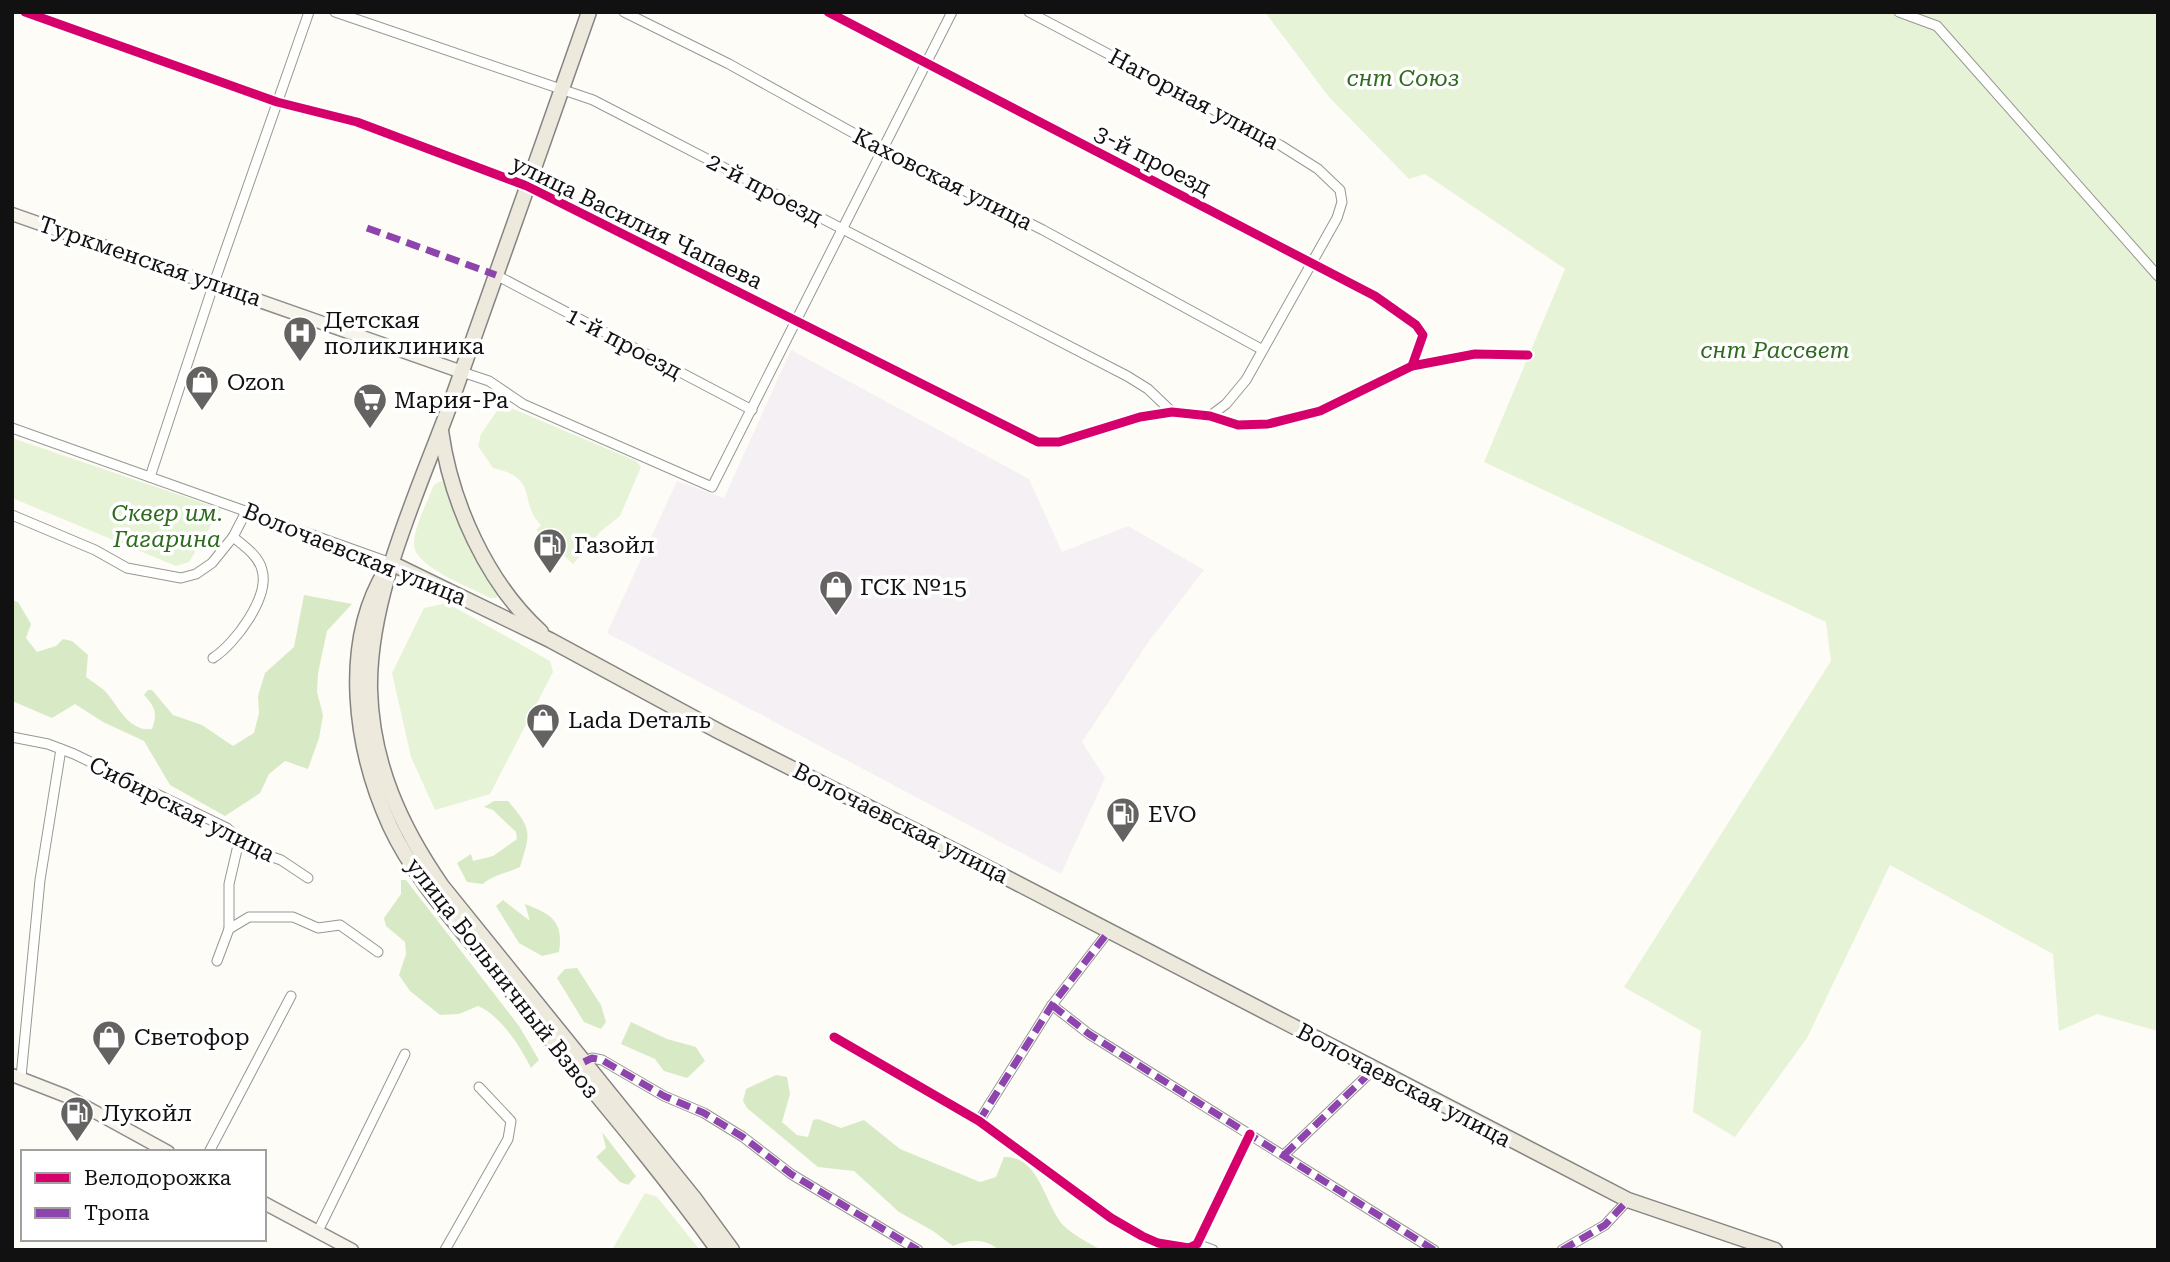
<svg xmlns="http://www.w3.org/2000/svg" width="2170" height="1262" font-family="'Roboto Serif',serif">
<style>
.industrial{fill:#f5f0f3}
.green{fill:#e7f3d7}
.forest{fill:#d8eac5}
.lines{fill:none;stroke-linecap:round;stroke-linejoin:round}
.street-casing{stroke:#979795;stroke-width:11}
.secondary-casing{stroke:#8e8d8b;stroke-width:15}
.primary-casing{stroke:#858482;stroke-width:17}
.street{stroke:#fffffe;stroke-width:9}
.secondary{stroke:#f6f4eb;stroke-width:12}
.primary{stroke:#ede9dc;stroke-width:14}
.quiet{stroke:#8e44ad;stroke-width:7;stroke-dasharray:14 7;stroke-linecap:butt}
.cycleway-casing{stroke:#fff;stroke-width:13}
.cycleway{stroke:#d6006c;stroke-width:9}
.labels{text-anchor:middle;stroke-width:7;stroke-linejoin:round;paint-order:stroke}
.park-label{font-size:23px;font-style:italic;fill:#2f6b1f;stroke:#fff}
.street-label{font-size:23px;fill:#111;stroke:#fff}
.poi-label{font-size:23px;fill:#111;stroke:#fff;text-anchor:start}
</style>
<rect width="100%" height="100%" fill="#fdfcf7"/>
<polygon class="industrial" points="791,350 1029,479 1062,552 1128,526 1204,570 1149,641 1082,742 1105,778 1061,874 607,633 677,481 724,498"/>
<g class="green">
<polygon points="1265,12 2158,12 2158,1031 2097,1014 2059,1031 2053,954 1890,865 1807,1038 1735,1137 1693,1112 1701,1031 1624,987 1831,661 1826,622 1484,462 1565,269 1425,174 1409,179 1329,97"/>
<path d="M506,406L636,461L641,467L620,516L601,531L573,564L536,530L541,525C518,502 540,478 493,468L478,446L481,434L499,408Z"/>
<polygon points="12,438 221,509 189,562 176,566 12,498"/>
<path d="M441,481L447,482L499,594L496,598H491C472,588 412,566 414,543C415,524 427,503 434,485Z"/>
<polygon points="447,603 550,661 553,672 490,794 435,810 411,757 392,673 424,608"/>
<polygon points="645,1193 657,1197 700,1250 612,1250"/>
</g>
<g class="forest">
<path d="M304,595L352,604L327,631L318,673L317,692L323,715L319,738L308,769L285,761L269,774L260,793L225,816L170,785L144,741L103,722L75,704L52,718L12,701V600L18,602L31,624L26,638L37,652L56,646L63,639L72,641L88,655L86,677C92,681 99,686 105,691C118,705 128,732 152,729C158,713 155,707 144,695L148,690H152L173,715L202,725L233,746L254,733L259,713L258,696L265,673L294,647Z"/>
<path d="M494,801H508C532,829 531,832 520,867C508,873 493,875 483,884L467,882L457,863L471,854L473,861L493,856L517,839L516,832L493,810L484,807Z"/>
<path d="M401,880H406L519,1026L539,1060L531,1068C520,1046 501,1016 478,1006L459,1014L440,1015L410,991L399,975L406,954L405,942L386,926L384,918L401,894Z"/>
<path d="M503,900L530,921L525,904C551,914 564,921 559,952L542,956L519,943L496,906Z"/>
<polygon points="577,968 601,1005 606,1022 601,1029 584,1022 557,978 565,969"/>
<polygon points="631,1022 667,1039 696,1047 705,1061 687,1078 664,1071 655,1059 621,1044"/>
<path d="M776,1075L787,1077L790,1094L782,1122L797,1135L808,1137L813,1120L818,1119L841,1128L864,1120L900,1149L980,1182L996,1177L1004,1157C1039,1155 1045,1205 1063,1225C1073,1235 1089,1243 1101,1250H999C985,1238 969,1239 953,1246L933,1231L899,1212L854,1171L818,1167L747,1108L743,1101L746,1089Z"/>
<polygon points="602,1132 636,1176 628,1185 620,1182 596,1157 606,1148"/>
</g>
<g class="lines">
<g class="street-casing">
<g id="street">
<polyline points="25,12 277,102 357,122 527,186 1038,442 1059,442 1140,417 1172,412 1210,416 1238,425 1268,424 1320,411 1412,366 1475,354 1528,355"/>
<polyline points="335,12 593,100 1127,376 1148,389 1172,412"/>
<polyline points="624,12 729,64 884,150 1043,230 1261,349"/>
<polyline points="828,12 1375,296 1416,325 1423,335 1412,366"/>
<polyline points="1029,12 1280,145 1318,169 1340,190 1342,202 1337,218 1246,380 1226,404 1210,416"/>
<polyline points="1899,12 1937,26 2158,276"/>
<polyline points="496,275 752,410"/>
<polyline points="462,372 489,381 523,404 712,487 952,12"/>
<polyline points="12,428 391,563"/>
<polyline points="150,477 214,283 309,12"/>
<polyline points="12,515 95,550 127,568 181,578 196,574 212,563 233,537 247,510"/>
<path d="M213,658C235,644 270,597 262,570C259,556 244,546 233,537"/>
<polyline points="12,737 48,744 74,754 227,828 250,849 281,860 308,878"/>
<polyline points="229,929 229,884 239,841"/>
<polyline points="217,961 229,929 249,917 293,917 318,928 340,925 378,952"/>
<polyline points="1052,1005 1089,1034 1434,1250"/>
<polyline points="834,1037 979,1121 1111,1218 1142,1236 1158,1243 1189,1248 1197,1244 1250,1134"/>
<polyline points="584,1062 592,1058 602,1060 664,1096 704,1113 743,1137 791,1174 918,1250"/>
<polyline points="21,1077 40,880 61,749"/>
<polyline points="979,1121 1052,1005 1109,931"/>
<polyline points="209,1152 291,996"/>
<polyline points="1284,1155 1374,1069"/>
<polyline points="318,1231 405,1054"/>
<polyline points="1197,1244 1213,1250"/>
<polyline points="445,1250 508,1139 511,1121 479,1087"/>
<polyline points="1562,1250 1605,1225 1628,1200"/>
</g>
</g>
<g class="secondary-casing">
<g id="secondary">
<polyline points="12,214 462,372"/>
<polyline points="12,1075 66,1096 168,1152"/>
<polyline points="264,1203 352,1250"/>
</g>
</g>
<g class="primary-casing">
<g id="primary">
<path d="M589,12C543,142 498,272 451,402C419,490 368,596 370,690C372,764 401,827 442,886L694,1198L732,1250"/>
<path d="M441,431C451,503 487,583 541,632"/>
<polyline points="391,563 550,640 720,732 961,854 1628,1200 1775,1250"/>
<path d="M386,570C340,645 355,749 390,826C416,882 461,928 499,976C572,1067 650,1155 718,1250"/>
</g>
</g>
<use href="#street" class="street"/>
<use href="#secondary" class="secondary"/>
<use href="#primary" class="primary"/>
<g class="quiet">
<polyline points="367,228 496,275"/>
<polyline points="1052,1005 1089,1034 1434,1250"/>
<polyline points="584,1062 592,1058 602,1060 664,1096 704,1113 743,1137 791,1174 918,1250"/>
<polyline points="979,1121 1052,1005 1109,931"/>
<polyline points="1284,1155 1374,1069"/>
<polyline points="1562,1250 1605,1225 1628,1200"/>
</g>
<g class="cycleway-casing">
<g id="cycleway">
<polyline points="25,12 277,102 357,122 527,186 1038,442 1059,442 1140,417 1172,412 1210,416 1238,425 1268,424 1320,411 1412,366 1475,354 1528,355"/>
<polyline points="828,12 1375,296 1416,325 1423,335 1412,366"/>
<polyline points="834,1037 979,1121 1111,1218 1142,1236 1158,1243 1189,1248 1197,1244 1250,1134"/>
</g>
</g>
<use href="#cycleway" class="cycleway"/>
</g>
<defs>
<g id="hospital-pin" transform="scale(1.75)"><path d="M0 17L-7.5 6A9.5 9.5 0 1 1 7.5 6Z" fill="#646362" stroke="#fff"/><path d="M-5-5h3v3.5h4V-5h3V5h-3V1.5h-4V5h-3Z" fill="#fff"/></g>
<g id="shop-pin" transform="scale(1.75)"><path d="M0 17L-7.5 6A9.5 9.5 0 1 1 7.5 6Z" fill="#646362" stroke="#fff"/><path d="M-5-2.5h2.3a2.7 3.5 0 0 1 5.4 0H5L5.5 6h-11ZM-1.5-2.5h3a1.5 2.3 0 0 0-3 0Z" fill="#fff"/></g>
<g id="supermarket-pin" transform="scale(1.75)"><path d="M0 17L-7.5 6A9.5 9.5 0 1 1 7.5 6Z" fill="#646362" stroke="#fff"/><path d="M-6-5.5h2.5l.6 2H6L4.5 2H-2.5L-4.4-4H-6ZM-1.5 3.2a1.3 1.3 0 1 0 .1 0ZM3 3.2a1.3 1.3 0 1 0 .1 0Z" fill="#fff"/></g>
<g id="fuel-pin" transform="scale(1.75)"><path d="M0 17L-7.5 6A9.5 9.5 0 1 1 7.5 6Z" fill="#646362" stroke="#fff"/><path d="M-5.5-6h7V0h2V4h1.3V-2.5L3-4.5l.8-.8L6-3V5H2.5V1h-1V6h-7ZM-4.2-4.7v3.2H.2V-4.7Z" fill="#fff"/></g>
</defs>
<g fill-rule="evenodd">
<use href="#hospital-pin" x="300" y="333"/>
<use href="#shop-pin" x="202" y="382"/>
<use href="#supermarket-pin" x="370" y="400"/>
<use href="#fuel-pin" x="550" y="545"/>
<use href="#shop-pin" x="836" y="587"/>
<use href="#shop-pin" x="543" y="720"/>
<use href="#fuel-pin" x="1123" y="814"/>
<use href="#shop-pin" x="109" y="1037"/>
<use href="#fuel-pin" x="77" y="1113"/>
</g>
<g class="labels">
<g class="park-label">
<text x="1403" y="86">снт Союз</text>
<text x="1775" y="358">снт Рассвет</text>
<text x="167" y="521">Сквер им.<tspan x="167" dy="26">Гагарина</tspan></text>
</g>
<g class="street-label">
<text transform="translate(1194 99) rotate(28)" y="8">Нагорная улица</text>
<text transform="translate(1153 160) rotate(27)" y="8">3-й проезд</text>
<text transform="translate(943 179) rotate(27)" y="8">Каховская улица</text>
<text transform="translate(765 189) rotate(28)" y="8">2-й проезд</text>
<text transform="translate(637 222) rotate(26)" y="8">улица Василия Чапаева</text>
<text transform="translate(150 261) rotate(19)" y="8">Туркменская улица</text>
<text transform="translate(624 343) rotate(28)" y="8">1-й проезд</text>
<text transform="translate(355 554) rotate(22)" y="8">Волочаевская улица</text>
<text transform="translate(182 809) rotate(27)" y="8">Сибирская улица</text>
<text transform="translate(901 823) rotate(27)" y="8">Волочаевская улица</text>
<text transform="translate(503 978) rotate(52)" y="8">улица Больничный Взвоз</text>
<text transform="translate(1404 1085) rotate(28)" y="8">Волочаевская улица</text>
</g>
<g class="poi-label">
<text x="324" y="328">Детская<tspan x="324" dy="26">поликлиника</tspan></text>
<text x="227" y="390">Ozon</text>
<text x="394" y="408">Мария-Ра</text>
<text x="574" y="553">Газойл</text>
<text x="860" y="595">ГСК №15</text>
<text x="568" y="728">Lada Dеталь</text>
<text x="1148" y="822">EVO</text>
<text x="134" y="1045">Светофор</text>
<text x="102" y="1121">Лукойл</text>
</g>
</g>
<rect width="2170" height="1262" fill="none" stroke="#111111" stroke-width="28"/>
<rect x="21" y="1150" width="245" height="91" fill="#ffffff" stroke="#a0a0a0" stroke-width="2"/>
<rect x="35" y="1173" width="35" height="10" fill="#d6006c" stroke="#a0a0a0" stroke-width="2"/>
<text x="84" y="1185" font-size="21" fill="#111111">Велодорожка</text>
<rect x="35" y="1208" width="35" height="10" fill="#8e44ad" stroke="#a0a0a0" stroke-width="2"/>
<text x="84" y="1220" font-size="21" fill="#111111">Тропа</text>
</svg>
